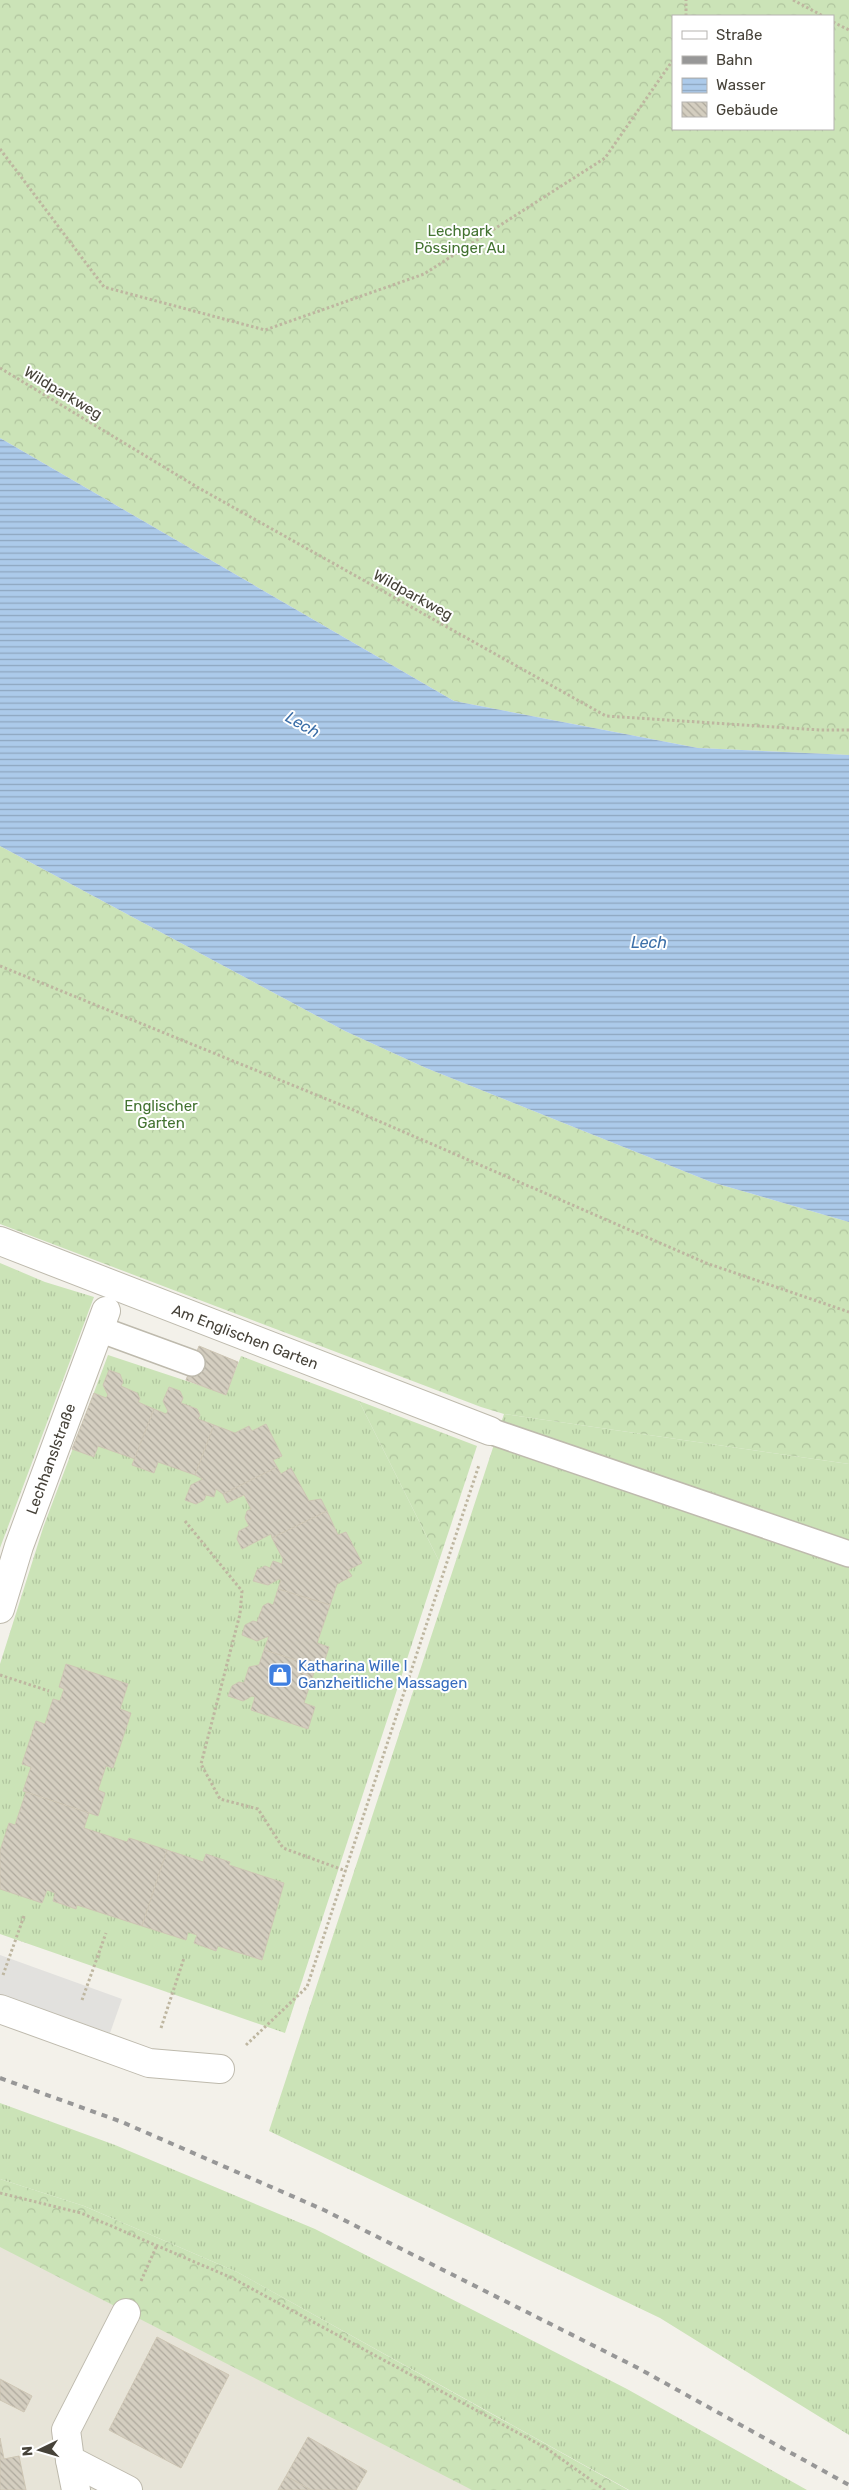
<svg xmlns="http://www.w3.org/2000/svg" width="849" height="2490" font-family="Rubik,sans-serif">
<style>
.residential{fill:#e7e4d8}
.grass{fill:url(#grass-tufts)}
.forest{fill:url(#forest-crowns);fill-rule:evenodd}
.parking{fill:#e2e1de}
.water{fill:url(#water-rules)}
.building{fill:url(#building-back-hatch);stroke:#cec6b4}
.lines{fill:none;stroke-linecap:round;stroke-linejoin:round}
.service-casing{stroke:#bebaad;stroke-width:28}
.minor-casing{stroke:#bebaad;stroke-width:30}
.path{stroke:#beb6a0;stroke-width:3;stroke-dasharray:2.5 2.5;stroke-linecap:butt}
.service{stroke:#fff;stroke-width:25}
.minor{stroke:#fff;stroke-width:28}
.rail{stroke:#979797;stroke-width:4;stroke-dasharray:6 6;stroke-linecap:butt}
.labels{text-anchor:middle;stroke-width:4;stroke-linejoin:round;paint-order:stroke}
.park-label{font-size:15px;fill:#437331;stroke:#fff}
.street-label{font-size:15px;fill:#464239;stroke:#fff}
.shop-label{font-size:15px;fill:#366cbe;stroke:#fff;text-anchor:start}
.water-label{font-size:16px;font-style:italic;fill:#3c6fa8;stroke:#fff}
</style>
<defs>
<pattern id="grass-tufts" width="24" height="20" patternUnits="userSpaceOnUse" patternTransform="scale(1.25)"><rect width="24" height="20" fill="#cbe3b7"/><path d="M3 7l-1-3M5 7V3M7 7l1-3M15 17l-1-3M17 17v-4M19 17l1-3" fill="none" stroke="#b0c49e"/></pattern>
<pattern id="forest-crowns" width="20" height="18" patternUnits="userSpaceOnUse" patternTransform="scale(1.25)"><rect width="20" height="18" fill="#cbe3b7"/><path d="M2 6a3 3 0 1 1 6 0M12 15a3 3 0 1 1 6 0" fill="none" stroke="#b0c49e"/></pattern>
<pattern id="water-rules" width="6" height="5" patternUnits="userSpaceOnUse" patternTransform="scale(1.25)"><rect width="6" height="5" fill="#accaea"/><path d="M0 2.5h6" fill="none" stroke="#8ea6bf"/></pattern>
<pattern id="building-back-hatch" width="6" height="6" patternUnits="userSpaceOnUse" patternTransform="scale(1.25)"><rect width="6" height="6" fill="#d4cec0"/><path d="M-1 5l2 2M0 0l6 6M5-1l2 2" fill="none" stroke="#aea99d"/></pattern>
</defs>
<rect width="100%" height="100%" fill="#f3f1ea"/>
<polygon class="residential" points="0,2179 237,2272 628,2490 0,2490"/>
<g class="grass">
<polygon points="0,1263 45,1282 94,1297 0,1548"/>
<polygon points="108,1355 226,1394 241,1356 359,1401 439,1561 285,2033 0,1934 0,1664 43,1528"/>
<polygon points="504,1414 849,1464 849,2435 660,2318 269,2131"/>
<polygon points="0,2103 115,2145 315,2229 627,2389 807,2490 629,2490 237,2272 84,2206 0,2179"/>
</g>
<g class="forest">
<path d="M0,0H849V755L698,748L454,701L0,438ZM673,16H833V129H673Z"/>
<polygon points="0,846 345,1031 426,1068 711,1182 849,1222 849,1464 504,1414 481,1407 0,1224"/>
<polygon points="359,1401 477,1446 439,1561"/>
<polygon points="0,2179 84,2206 237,2272 628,2490 472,2490 0,2247"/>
</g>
<polygon class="parking" points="0,1955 122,1999 110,2033 0,1994"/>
<polygon class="water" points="0,438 454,701 698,748 849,755 849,1222 711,1182 426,1068 345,1031 0,846"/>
<g class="building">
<polygon points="199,1346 238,1362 226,1395 186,1380"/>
<polygon points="109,1370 120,1374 123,1382 121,1386 137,1393 140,1399 138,1402 154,1409 135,1459 98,1446 94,1457 72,1449 94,1393 106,1398 108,1395 103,1385"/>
<polygon points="169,1387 180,1391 183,1398 181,1403 197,1409 200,1415 198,1419 214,1425 195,1475 158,1462 154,1473 132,1465 154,1409 166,1414 168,1411 163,1401"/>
<polygon points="266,1424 282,1456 273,1460 277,1467 223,1494 216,1489 214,1497 206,1495 204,1500 196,1504 185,1500 191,1485 203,1479 195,1475 214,1425 235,1433 249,1426 252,1431"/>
<polygon points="277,1467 281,1474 291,1468 309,1501 321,1499 327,1511 272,1538 271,1534 242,1549 237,1539 239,1531 249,1526 245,1518 247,1511 251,1509 244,1495 227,1503 223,1494"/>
<polygon points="327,1511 338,1535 346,1532 362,1563 348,1570 352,1576 337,1584 330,1605 278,1589 281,1580 279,1579 268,1585 253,1581 257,1570 265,1566 270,1568 273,1561 282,1564 283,1559 272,1538"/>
<polygon points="278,1589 330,1605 317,1643 329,1647 322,1669 264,1650 269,1636 257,1641 242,1635 245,1625 253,1621 257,1622 263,1606 268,1603 273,1605"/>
<polygon points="264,1650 316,1666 304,1703 315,1707 308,1729 251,1710 255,1697 252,1696 243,1701 228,1696 232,1686 239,1682 244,1683 249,1667 259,1665"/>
<polygon points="66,1664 128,1684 120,1709 131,1713 113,1768 106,1766 98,1790 105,1793 98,1816 23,1791 31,1767 22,1764 36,1721 45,1724 53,1699 60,1701 64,1689 59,1687"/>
<polygon points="26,1792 89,1813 84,1828 127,1842 129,1838 167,1850 142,1926 77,1905 76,1909 53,1901 55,1893 47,1890 42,1903 0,1889 0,1851 9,1823 15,1825"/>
<polygon points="167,1850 203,1862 206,1854 230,1862 229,1865 284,1883 262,1960 218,1946 216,1951 194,1943 197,1935 188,1932 186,1940 142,1926"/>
<polygon points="157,2337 229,2375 181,2468 109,2430"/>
<polygon points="0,2379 32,2396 24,2412 0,2400"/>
<polygon points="308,2437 367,2471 356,2490 311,2490 286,2476"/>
<polygon points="0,2438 4,2459 19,2456 26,2490 0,2490"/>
<polygon points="286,2476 311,2490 278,2490"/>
</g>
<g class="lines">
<g class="service-casing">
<g id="service">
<polyline points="99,1329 192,1363"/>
<polyline points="490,1431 849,1554"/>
</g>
</g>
<g class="minor-casing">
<g id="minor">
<polyline points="0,1241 490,1431"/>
<polyline points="0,1609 19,1546 106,1311"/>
<polyline points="0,2009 149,2063 220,2069"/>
<polyline points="126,2313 66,2430 70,2460 128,2490"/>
<polyline points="70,2460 76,2490"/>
</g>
</g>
<g class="path">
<polyline points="793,0 823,16"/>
<polyline points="686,16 686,0"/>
<polyline points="833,22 849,30"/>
<polyline points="0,149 104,287 265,330 424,274 605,158 673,60"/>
<polyline points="0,368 197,487 606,716 820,730 849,730"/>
<polyline points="0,966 351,1109 706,1263 849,1312"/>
<polyline points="185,1521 242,1591 240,1614 201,1764 220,1799 258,1809 283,1848 346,1871"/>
<polyline points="0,1675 49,1691"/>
<polyline points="3,1975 24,1916"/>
<polyline points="82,2000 106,1933"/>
<polyline points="161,2028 184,1958"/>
<polyline points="246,2045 307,1987 479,1465"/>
<polyline points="0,2193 81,2213 232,2278 546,2448 605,2490"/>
<polyline points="141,2281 157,2245"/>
</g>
<use href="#service" class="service"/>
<use href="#minor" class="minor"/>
<polyline class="rail" points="0,2078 122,2122 324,2210 636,2367 849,2485"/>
</g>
<defs>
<g id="shop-square" transform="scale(1.25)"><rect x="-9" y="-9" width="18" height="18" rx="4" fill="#3f7fe0" stroke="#fff"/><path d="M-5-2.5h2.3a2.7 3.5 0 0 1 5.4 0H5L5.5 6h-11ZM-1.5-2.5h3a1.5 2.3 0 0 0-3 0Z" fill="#fff"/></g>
</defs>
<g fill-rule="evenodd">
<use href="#shop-square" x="280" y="1675"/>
</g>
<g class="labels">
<g class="park-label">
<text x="460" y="236">Lechpark<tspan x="460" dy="17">Pössinger Au</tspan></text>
<text x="161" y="1111">Englischer<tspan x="161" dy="17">Garten</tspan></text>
</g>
<g class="street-label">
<text transform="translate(63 393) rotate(31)" y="5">Wildparkweg</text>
<text transform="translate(413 595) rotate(29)" y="5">Wildparkweg</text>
<text transform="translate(245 1337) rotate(21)" y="5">Am Englischen Garten</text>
<text transform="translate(51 1459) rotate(-70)" y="5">Lechhanslstraße</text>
</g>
<g class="shop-label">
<text x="298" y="1671">Katharina Wille I<tspan x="298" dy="17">Ganzheitliche Massagen</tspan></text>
</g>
<g class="water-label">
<text transform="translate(303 724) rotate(30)" y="6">Lech</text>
<text x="649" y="948">Lech</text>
</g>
</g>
<rect x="672" y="15" width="162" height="115" fill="#ffffff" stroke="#b5b3b0"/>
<rect x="682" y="31" width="25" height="8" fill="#ffffff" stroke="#b5b3b0"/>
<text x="716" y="40" font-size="15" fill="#464239">Straße</text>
<rect x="682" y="56" width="25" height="8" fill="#979797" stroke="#b5b3b0"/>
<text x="716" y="65" font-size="15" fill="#464239">Bahn</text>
<rect x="682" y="78" width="25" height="15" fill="url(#water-rules)" stroke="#b5b3b0"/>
<text x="716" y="90" font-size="15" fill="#464239">Wasser</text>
<rect x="682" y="102" width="25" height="15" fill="url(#building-back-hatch)" stroke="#b5b3b0"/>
<text x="716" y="115" font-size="15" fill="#464239">Gebäude</text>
<g transform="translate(40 2450) rotate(265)" stroke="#ffffff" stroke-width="4" paint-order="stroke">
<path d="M0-4L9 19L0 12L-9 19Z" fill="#464239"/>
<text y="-8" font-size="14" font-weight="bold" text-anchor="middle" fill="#464239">N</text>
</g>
</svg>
